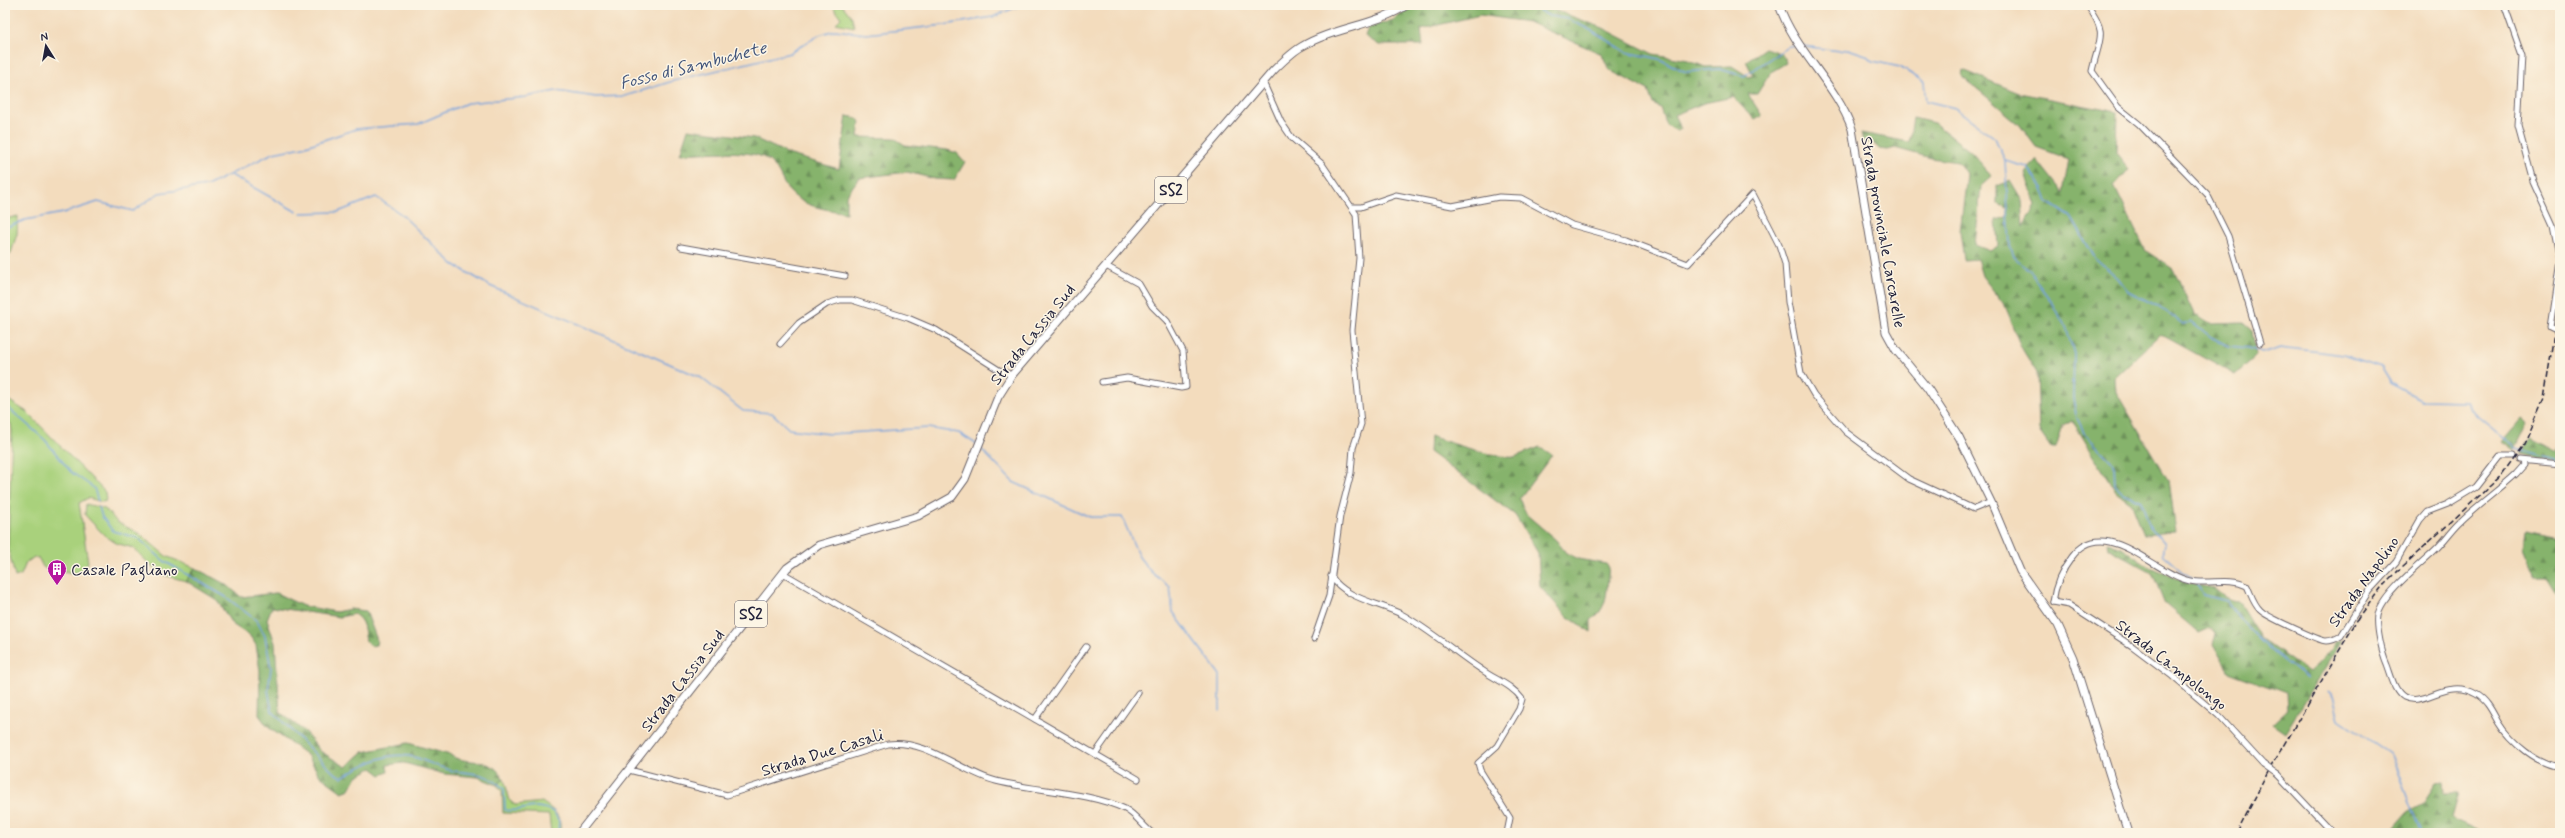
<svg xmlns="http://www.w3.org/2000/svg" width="2565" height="838" font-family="Mynerve,sans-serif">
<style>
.green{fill:#a9d17c;stroke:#667a5c}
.forest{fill:url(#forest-firs);stroke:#546a54}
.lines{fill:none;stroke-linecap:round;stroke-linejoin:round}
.stream{stroke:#73a1db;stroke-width:1.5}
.minor-casing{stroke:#6b6368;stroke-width:7}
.major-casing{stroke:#6b6368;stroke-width:9}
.minor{stroke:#fff;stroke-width:5}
.major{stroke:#fff;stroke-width:7}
.rail{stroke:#22223b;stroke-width:1.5;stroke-dasharray:6 3;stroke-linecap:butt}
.minor-bridge-casing{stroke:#6b6368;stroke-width:7;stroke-linecap:butt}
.minor-bridge{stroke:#fff;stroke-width:5}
.labels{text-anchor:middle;stroke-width:3;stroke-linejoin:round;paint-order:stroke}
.shield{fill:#fcf5e5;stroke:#63616e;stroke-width:1}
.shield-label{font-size:15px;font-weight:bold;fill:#22223b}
.street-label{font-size:16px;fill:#22223b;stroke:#fcf5e5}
.poi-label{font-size:16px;fill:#22223b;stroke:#fcf5e5;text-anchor:start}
.water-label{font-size:17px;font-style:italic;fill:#42557b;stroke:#fcf5e5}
</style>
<defs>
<pattern id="forest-firs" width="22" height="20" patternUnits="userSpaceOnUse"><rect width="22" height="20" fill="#86b36c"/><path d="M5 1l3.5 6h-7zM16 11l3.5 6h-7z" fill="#6d915a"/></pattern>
</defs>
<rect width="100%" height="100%" fill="#fcf5e5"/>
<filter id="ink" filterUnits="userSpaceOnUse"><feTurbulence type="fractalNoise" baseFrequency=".025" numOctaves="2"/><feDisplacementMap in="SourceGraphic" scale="8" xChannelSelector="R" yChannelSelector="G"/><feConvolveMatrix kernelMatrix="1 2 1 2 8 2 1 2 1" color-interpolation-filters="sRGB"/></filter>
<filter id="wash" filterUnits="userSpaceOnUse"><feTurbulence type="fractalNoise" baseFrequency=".012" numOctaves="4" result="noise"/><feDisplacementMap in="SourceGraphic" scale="16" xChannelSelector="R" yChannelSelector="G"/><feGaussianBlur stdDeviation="0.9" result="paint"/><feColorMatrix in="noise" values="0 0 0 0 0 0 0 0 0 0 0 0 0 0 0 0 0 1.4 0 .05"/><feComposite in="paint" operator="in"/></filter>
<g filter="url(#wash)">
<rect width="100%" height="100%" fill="#f3dcbd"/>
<g class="green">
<polygon points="832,5 842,5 852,17 854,27 836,23 841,18"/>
<polygon points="18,216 17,234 11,253 5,256 5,219"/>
<polygon points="5,398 27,412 105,492 106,501 102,502 88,498 79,503 88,562 83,571 75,573 47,569 43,567 39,559 34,557 26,563 21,575 15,577 8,548 12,431 11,424 5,417"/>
<polygon points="86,504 105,509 117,522 140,534 166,556 195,568 186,581 160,574 133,548 116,543 104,535 85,515"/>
<path d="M504,779L510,801L515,805L542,802C555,811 562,816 560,833H551L549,815L503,813L502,791L497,785Z"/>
</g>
<g class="forest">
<path d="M1415,5H1541L1603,28L1653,54L1688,60L1705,67L1732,66L1749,77L1753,75L1746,61L1765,48C1774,51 1784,52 1786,63L1771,72L1757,94H1748L1762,116L1755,120L1733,97L1704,103L1674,115L1681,129L1677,131L1666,125L1660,108L1653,104L1648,90L1609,70L1602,54L1528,22L1480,15L1421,29L1423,45H1379L1365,36L1368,28L1393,20Z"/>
<polygon points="1963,70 2019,93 2117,112 2116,153 2129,169 2114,186 2146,251 2173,269 2194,314 2210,324 2243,323 2252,331 2256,356 2235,375 2160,334 2115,377 2116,392 2168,480 2175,532 2144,534 2132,504 2116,492 2072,420 2063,425 2056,448 2051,448 2039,431 2037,373 2021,347 2003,303 1982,276 1977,259 1964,260 1960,231 1967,175 1958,162 1931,158 1895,148 1888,150 1879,149 1873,143 1863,142 1861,133 1909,142 1913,118 1934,123 1971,152 1992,176 1981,186 1975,245 1990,251 1998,246 1996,220 2008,217 2008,209 1997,203 1997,186 2010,181 2022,201 2024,227 2036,205 2025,173 2037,160 2063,193 2069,159 2036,147 2019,124 1962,76"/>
<path d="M847,116L857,118L860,122L858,137L894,138L905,145L947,150L957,153L965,162L954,180L935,179L907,172L859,178L846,196V213C826,209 806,208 790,192C780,181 780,167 765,158C748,149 701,153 680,154L688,129L754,138L791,155L839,169Z"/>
<polygon points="2522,419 2528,423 2514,451 2502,442"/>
<path d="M1430,436C1445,441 1501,460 1514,457C1523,454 1531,450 1540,447L1552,455L1519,499L1527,515L1556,540L1566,553L1579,559L1606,564L1609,567C1606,588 1610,607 1591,620V632L1568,617L1540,587L1538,553L1515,515L1429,452Z"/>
<polygon points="2531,437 2556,450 2560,440 2560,462 2522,454"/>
<polygon points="2525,529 2560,536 2560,603 2558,594 2546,575 2535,575 2523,547"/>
<path d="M2107,542L2123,548L2152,568L2189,584L2215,588C2219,595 2230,601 2238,601L2261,639L2309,673L2332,649L2335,641L2342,640L2285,733L2272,724L2287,710L2286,693L2229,672L2213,644L2216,634L2210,628L2199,633L2165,604L2152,572L2108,548Z"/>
<path d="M195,568L227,585L241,597L276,593L303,606L336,612L350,609L366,611L377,640L376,645L371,646L366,642C364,630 365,621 354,614L340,617L272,607L267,619L275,643L280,712L305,732L320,751L346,767L363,752L408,743L450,755C462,764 480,758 493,767C497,769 501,775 504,779L497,785L478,777L444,774L404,763L387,765L388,772L381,775L372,768L357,776L350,789L342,792L320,776L307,755L268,727L259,715L260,671L256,645L250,636L232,624L217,600L186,581Z"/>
<polygon points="2443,782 2444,793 2459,793 2452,818 2484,833 2389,833 2407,812 2423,803 2436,783"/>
</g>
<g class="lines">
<g class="stream">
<polyline points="1530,5 1549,16 1568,19 1598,34 1626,52 1659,59 1686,72 1719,69 1744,76 1789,46 1797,45"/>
<polyline points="1803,46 1839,51 1848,49 1866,55 1872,61 1900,67 1924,82 1926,101 1955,108 1995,138 2005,161 2027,167 2043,188 2048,202 2071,217 2095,258 2118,278 2128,291 2161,308 2183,324 2191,321 2211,337 2228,346 2249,348 2262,353 2280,347 2344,355 2380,367 2390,383 2422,400 2467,401 2477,416 2516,448 2556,459 2558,463"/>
<polyline points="2005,161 2010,246 2015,259 2032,271 2036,281 2054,305 2067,330 2074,354 2073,398 2077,418 2085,434 2114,464 2115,486 2123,493 2141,501 2151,529 2165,543 2163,554 2191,579"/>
<polyline points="231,175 297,212"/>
<polyline points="301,213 338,212 376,197 401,214 453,264 490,286 700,377 743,411 772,413 789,429 830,434 928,428 959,433 976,444"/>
<polyline points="5,228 25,220 63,213 98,202 133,211 159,193 207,186 273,153 303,147 356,129 418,124 467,103 526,97 556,91 596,97 625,96 673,81 790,53 819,35 835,30 866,34 944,25 993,17 1021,5"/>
<polyline points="5,405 45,440 71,472 94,488 98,501"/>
<polyline points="980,448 1013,482 1090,517 1122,517 1139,557 1151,572 1170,587 1173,612 1220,675 1220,711"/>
<path d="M99,507L102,517L113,531L138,538L164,561L226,597L257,621L265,636L271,668L268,690L272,711L334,773L342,777C364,764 391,749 417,758C429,762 442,769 454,771C477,774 486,772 504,789L505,810C525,814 529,800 554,812L559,821L558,833"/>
<path d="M2196,585L2203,595L2227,601C2247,633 2277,655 2307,679"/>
<polyline points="2328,691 2333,696 2339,719 2391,755 2421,833"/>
</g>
</g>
</g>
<g filter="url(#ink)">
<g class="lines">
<g class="minor-casing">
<g id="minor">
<path d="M2087,5C2109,34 2099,39 2092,71L2118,107L2139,124L2207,194L2228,236L2260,343"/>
<polyline points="2504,5 2522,56 2518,126 2533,181 2553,225 2560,260"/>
<polyline points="1263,82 1281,122 1292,138 1322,164 1356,214 1359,258 1352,330 1361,424 1353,448 1351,473 1340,516 1329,596 1314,639"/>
<polyline points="1353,207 1361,207 1396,195 1452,206 1499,197 1521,198 1572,225 1626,240 1688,264 1753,194 1779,245 1785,264 1788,302 1801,373 1814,395 1846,432 1909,479 1974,509 1991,502"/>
<polyline points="681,247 845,276"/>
<polyline points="2560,261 2550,327 2560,332"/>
<polyline points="780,344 799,323 827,304 840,300 852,300 908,318 936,330 999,370 1012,375"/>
<polyline points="1102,382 1127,378 1181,388 1186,387 1183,351 1167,321 1152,306 1139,284 1106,266"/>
<polyline points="2519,460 2560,464"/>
<path d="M2523,461L2524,465L2516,474C2498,491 2477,505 2459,523C2451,531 2445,540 2437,548C2422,563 2381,595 2378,615C2376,627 2382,654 2387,665C2391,675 2394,691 2404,697C2426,708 2445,677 2476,694C2487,700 2492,711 2498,722C2510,742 2537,764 2560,767"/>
<polyline points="783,573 1138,779"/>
<path d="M1331,576C1345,599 1380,603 1403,615C1431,631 1455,652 1482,670C1496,680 1512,685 1522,699L1519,709L1497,746L1478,763L1480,770L1510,818L1507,833"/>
<path d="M2053,602C2055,586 2062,570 2072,557C2105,513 2153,573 2190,581C2210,585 2228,577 2247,586C2251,594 2253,603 2260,610C2265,616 2320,641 2326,641C2332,641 2336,639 2341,636L2369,591L2396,562L2420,520L2427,512L2448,504L2476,487L2500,456H2512"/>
<polyline points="2053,602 2069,605 2132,646 2172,676 2218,715 2263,764"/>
<polyline points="1035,719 1086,647"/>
<polyline points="1095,754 1138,693"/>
<path d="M629,770L727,795L888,744C927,739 961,772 996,781C1035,791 1089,792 1125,809C1135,814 1143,826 1152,833"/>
<polyline points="2278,775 2333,833"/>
</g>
</g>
<g class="major-casing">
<g id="major">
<path d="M1779,5C1795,51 1836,84 1852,129L1886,332L1896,350L1928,389L1959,437L1991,502L2020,571L2058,625L2073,658L2128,833"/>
<path d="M579,833L787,568L819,545L918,516L952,497L965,479L998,397L1012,375L1273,71C1282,62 1291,53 1301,47C1334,27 1375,26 1407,5"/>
</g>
</g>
<use href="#minor" class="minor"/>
<use href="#major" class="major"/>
<polyline class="rail" points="2237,833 2269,770 2359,617 2381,588 2402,567 2503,474 2524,445 2544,399 2560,296"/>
<g class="minor-bridge-casing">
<polyline id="minor-bridge" points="2263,764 2278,775"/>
</g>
<use href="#minor-bridge" class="minor-bridge"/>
</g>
</g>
<defs>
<g id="building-pin" transform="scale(1)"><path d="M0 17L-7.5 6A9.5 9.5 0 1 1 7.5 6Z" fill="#b5179e" stroke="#fcf5e5"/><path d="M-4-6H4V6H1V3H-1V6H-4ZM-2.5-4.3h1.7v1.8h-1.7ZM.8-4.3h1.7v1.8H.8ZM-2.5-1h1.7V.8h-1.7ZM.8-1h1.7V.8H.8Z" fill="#fff"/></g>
</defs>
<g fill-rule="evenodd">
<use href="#building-pin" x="57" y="569"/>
</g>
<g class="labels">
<g class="shield">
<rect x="1155" y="177" width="32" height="26" rx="3"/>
<rect x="735" y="601" width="32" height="26" rx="3"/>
</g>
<g class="shield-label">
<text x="1171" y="195">SS2</text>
<text x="751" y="619">SS2</text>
</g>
<g class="street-label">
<text transform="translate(1884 232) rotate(80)" y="6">Strada provinciale Carcarelle</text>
<text transform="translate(1032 334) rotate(-51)" y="6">Strada Cassia Sud</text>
<text transform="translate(2363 581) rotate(-54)" y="6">Strada Napolino</text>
<text transform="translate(2172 664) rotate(38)" y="6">Strada Campolongo</text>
<text transform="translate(682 680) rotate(-52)" y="6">Strada Cassia Sud</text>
<text transform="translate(822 752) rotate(-17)" y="6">Strada Due Casali</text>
</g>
<g class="poi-label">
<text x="71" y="575">Casale Pagliano</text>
</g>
<g class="water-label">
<text transform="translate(693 65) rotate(-14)" y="6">Fosso di Sambuchete</text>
</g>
</g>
<rect width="2565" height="838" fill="none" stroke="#fcf5e5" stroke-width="20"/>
<g transform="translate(46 46) rotate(349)" stroke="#fcf5e5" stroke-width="3" paint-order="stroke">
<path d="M0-3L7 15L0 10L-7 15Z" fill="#22223b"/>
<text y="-6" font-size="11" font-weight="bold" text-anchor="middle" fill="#22223b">N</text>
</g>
</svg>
